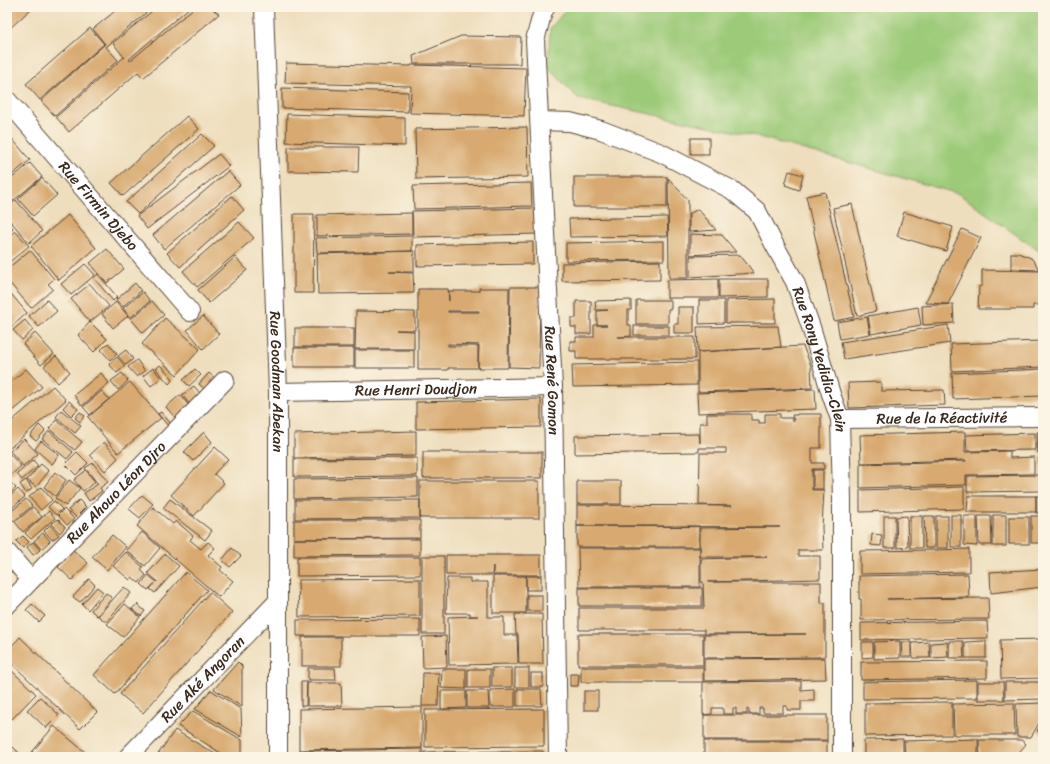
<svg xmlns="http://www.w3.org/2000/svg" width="1050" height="764" font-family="Sriracha,sans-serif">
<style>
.green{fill:#9cca78;stroke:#6c7a4b}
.building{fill:#d8aa71;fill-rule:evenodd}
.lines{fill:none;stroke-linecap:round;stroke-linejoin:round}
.minor-casing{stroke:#564536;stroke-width:20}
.minor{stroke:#fff;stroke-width:18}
.labels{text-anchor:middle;stroke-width:3.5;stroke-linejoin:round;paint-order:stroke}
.street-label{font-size:15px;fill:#3b2a1e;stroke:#fcf5e5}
</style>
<rect width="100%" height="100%" fill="#fcf5e5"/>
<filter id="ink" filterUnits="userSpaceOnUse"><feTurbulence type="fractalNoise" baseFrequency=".025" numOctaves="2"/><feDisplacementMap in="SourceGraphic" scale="8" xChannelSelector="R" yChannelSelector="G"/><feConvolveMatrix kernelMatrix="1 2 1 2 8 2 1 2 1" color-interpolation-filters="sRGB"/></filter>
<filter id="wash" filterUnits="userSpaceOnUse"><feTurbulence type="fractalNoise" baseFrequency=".012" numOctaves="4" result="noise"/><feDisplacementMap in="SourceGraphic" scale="16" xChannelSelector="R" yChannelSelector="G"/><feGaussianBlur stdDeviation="0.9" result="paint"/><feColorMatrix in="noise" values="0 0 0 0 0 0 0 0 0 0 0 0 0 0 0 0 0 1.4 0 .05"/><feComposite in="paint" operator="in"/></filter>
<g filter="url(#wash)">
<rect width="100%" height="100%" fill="#eedebd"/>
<polygon class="green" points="568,7 1043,7 1043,254 959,194 756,136 579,99 548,67 550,29"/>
<g id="blocks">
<g class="building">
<polygon points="7,7 33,7 7,31"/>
<polygon points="120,7 153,7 106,47 118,60 55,116 41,101 105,44 93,29"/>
<polygon points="157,7 190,7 129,59 130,61 195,7 210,7 219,14 143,78 138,72 69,132 56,117 124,57 113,43"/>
<polygon points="90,28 104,44 40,100 26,84"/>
<polygon points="461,36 521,37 520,64 414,64 413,56"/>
<polygon points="286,63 411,66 411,65 526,68 524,116 410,113 411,86 285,83"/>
<polygon points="282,88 408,92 408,112 282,108"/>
<polygon points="287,114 405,118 405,146 286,142"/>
<polygon points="187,116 199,129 123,196 111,183"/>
<polygon points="527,127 528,177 416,179 415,129"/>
<polygon points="202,134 214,146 138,214 126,202"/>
<polygon points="9,135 30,160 7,179 7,137"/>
<rect x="691" y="138" width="18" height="16"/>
<polygon points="288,147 359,147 358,172 288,171"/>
<polygon points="219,154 229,166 147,229 137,216"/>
<polygon points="30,163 42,177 7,206 7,182"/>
<polygon points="228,171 240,185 164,249 153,235"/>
<polygon points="789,171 803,175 799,190 785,185"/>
<rect x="574" y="177" width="93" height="30"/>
<polygon points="42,178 57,195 33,216 18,199"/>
<polygon points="668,178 688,200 688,278 669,278"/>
<polygon points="531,183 532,206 414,209 413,186"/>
<polygon points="825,192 854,317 834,321 806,196"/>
<polygon points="232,196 244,210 180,267 167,253"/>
<polygon points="16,200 42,231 29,243 7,217 7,208"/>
<polygon points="852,204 876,311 857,316 833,208"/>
<polygon points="536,208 537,234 413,237 412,211"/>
<polygon points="698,209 716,230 689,232 689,214"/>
<polygon points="904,212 953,227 946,251 897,236"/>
<polygon points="412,213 412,234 317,236 317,215"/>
<polygon points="294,214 314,214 313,293 294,293"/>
<polygon points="68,215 96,248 59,280 31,246"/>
<polygon points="667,217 668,236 570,237 569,219"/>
<polygon points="7,221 13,229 7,234"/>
<polygon points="239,222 254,238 197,287 183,271"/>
<polygon points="962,229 981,238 948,304 925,303"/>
<polygon points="15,231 29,246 7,264 7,238"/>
<polygon points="690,234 722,235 736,252 690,255"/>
<polygon points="412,236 412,251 317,253 316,238"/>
<polygon points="664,241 664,260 566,261 566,243"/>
<polygon points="533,242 533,264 417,266 417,245"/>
<polygon points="107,249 124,269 107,283 90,263"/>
<polygon points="30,250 54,279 48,284 53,289 31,308 7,280 7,269"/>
<polygon points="414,251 414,272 389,272 413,273 414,293 318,294 317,254"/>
<polygon points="1011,253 1018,253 1031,258 1036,264 1039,270 1011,269"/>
<polygon points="740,255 754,273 690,277 690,256"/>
<polygon points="235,257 247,270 209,303 198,290"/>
<polygon points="660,261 660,280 562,281 562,263"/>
<polygon points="85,264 95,275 71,295 61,284"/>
<polygon points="982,270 1042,271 1042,287 1043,287 1043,305 1033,305 1033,309 978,309 979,286 982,286"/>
<polygon points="98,274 117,297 113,301 94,278"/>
<polygon points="718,279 718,298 667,298 667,280"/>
<polygon points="719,279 768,279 768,297 719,298"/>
<polygon points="135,283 141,291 122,307 116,300"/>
<polygon points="90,284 109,306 90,322 71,299"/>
<polygon points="510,287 540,287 539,368 509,367"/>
<path d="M479,288H509L508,368H478L479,345L448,344V346H478V368H448V370H418V289H448L449,301V291H479ZM448,311H479V312H448Z"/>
<polygon points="7,289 27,313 10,328 7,324"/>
<polygon points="143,292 150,301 130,318 123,308"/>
<polygon points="775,299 775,323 726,323 726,300"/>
<polygon points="47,300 57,311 39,327 29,316"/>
<polygon points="631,300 631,310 628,310 628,325 631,325 631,336 618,337 695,337 695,359 576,359 576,351 570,351 570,341 576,341 576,337 594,337 594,325 607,325 597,325 597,311 608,310 596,310 595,301"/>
<polygon points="636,300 671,300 671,309 668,309 668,324 636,324"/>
<polygon points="699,300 724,300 724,323 699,324"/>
<polygon points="152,301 164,315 143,333 131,319"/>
<polygon points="576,301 591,301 591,334 576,334 576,327 571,327 571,318 576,318"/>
<polygon points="116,302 128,316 113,328 102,314"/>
<polygon points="953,304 954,323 923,325 922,306"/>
<polygon points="678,307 694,307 694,333 674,333 674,324 678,324"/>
<polygon points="918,307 921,325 871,334 868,316"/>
<polygon points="356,311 415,312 415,330 396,330 414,331 414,349 355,349"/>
<polygon points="203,316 219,334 203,349 187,330"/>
<polygon points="867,317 870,334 840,339 837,322"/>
<polygon points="165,318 200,349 177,375 142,344"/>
<polygon points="25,320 33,330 22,340 13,330"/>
<polygon points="90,322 107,339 94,352 78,335"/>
<polygon points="948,325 950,343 844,359 841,342"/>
<rect x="634" y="326" width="35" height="9"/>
<polygon points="778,326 781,347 698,352 697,327"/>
<rect x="295" y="328" width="59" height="19"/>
<polygon points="35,333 54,354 41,365 23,344"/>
<polygon points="1043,341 1043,367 952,371 951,344"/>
<polygon points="108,343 117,354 110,360 101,350"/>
<polygon points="803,346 811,366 812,388 698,392 698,352"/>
<rect x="294" y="348" width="60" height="19"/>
<polygon points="126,350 133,359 126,365 118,356"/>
<rect x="355" y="350" width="59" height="18"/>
<polygon points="56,356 70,372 58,383 44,366"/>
<polygon points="117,357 125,366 117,373 109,364"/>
<polygon points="137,360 145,371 137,377 128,367"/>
<polygon points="697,362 697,385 573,387 572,365"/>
<polygon points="160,365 173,379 169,384 156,369"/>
<polygon points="153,368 161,378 151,386 143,376"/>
<polygon points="26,369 42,387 7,416 7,385"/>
<polygon points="195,369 201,375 189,386 183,380"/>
<polygon points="1043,369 1043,396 953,399 952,373"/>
<polygon points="101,373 109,383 82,406 74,395"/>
<polygon points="122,373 128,381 118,390 111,381"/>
<polygon points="209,373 219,382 209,393 199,384"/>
<polygon points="130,382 161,418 118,453 88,417"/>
<polygon points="881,382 881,391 944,390 945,405 849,408 848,383"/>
<polygon points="53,386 66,400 7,450 7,425"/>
<polygon points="194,386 204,398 192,407 182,395"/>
<polygon points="815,389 816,409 698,413 697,393"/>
<polygon points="102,391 109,399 90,415 83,407"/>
<polygon points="180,395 193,410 179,422 166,407"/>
<polygon points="541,399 541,427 416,429 416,402"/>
<polygon points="69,401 78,409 71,416 63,408"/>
<polygon points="61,410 81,426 75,433 56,417"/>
<polygon points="80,412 85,416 80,422 75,418"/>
<polygon points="161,412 172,425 169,427 158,414"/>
<polygon points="707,414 751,414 751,420 759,420 759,423 765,423 765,414 780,414 780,418 792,418 792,421 794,421 792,415 797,415 797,414 821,414 821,448 812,448 812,463 824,463 824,469 812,469 812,490 824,490 822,527 823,550 798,550 798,556 820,556 820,579 708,582 821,582 821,603 825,603 825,657 704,658 704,635 806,634 704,634 704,630 579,630 579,608 704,608 703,582 701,582 701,559 767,557 700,557 700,528 780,527 577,526 577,505 732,506 699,505 700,453 726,453 726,448 699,448 699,452 575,454 575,436 699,434 700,443 700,423 707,423"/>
<polygon points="56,420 82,442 75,450 49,429"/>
<polygon points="39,425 45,431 36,441 30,436"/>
<polygon points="49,431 73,452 67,459 42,439"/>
<polygon points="416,431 416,456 294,458 294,434"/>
<polygon points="204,432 212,442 193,461 184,452"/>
<polygon points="965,432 965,452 1010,451 1010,458 1034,457 1034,474 966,475 966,485 860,488 860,464 966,461 966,460 861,463 860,435"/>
<polygon points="1037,432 1043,432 1043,453 1038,453"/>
<polygon points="1035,433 1035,450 967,451 966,435"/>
<polygon points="24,439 38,454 23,466 10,451"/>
<polygon points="41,441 59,455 52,464 35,449"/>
<polygon points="104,442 118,458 105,471 90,455"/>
<polygon points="215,447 228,459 214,474 224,483 194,516 171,495"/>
<polygon points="77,452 88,463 76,475 65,464"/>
<rect x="423" y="452" width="119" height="26"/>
<polygon points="9,453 21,466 9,477 7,475 7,454"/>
<rect x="1039" y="457" width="4" height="17"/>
<polygon points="417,458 417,476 294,477 294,459"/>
<polygon points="33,460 38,466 22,480 17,474"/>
<polygon points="93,463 108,482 100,488 102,491 89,501 84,493 98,484 85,468"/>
<polygon points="41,464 49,471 36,487 27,480"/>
<polygon points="86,470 95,482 83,491 74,480"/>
<rect x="813" y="470" width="10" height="19"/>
<polygon points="55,472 66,480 55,496 44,487"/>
<polygon points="1043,475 1043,491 967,492 967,476"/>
<polygon points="418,478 418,497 294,499 294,479"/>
<polygon points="26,480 32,489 26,493 20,484"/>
<polygon points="69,480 80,488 66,506 55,498"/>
<rect x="420" y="481" width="119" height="37"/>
<rect x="577" y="481" width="44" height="23"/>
<polygon points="10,482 16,488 7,497 7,485"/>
<polygon points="41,487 52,500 41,510 29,497"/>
<polygon points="964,487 964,509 860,512 860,490"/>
<polygon points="18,489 25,497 7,512 7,499"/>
<polygon points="142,495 153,504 140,518 129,509"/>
<polygon points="968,496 1036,496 1036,512 967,512"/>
<rect x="1036" y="496" width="7" height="17"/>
<polygon points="26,499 32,506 14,521 8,514"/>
<polygon points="170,499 212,531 205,540 163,508"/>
<polygon points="79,500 86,507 76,517 68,510"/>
<polygon points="295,500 420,500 420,518 295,519"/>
<polygon points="54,501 62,509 56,515 48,507"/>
<polygon points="33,507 42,517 23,532 15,522"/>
<polygon points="153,507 173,524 176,521 193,536 190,540 201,549 208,542 215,548 208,555 222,567 220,570 233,581 219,597 137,526"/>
<polygon points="64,509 74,519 67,525 58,515"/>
<polygon points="49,511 55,518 31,539 25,533"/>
<rect x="951" y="515" width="10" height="32"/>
<rect x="993" y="515" width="13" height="31"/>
<rect x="884" y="516" width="11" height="32"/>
<polygon points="907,516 908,547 897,548 896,517"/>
<rect x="910" y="516" width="12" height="32"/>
<polygon points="924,516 934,516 934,548 925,548"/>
<rect x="936" y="516" width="12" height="32"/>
<polygon points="964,516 977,516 977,546 964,545"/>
<polygon points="978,516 991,516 992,545 979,545"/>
<rect x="1031" y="516" width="12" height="27"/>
<rect x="1009" y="517" width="20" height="27"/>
<polygon points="58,519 65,527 60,533 51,524"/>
<polygon points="294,520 420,520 420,538 294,539"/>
<polygon points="50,525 59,535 52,540 44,531"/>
<rect x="577" y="526" width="122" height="21"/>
<polygon points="142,532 160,548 145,566 126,550"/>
<polygon points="43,533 50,541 41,549 34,541"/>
<polygon points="872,534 882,535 881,546 871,545"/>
<polygon points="112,535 126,547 107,570 92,557"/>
<polygon points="23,536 29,542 23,548 16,541"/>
<polygon points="294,539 420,539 420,555 294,556"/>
<polygon points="33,542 40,550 33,555 27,547"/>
<polygon points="232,548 241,556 230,567 222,560"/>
<polygon points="578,548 700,548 700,587 579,587"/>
<polygon points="969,549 969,572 860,574 860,551 935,550"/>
<polygon points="73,550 88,563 72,580 58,567"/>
<polygon points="126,552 143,567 141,570 146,575 139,583 132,577 130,580 113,566"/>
<polygon points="165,554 179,566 155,593 150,589 155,583 148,590 141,584 148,575 157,582 157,581 148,573"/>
<polygon points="446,555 541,555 541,575 493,575 493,566 492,575 446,575"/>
<rect x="422" y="556" width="22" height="78"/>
<polygon points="297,557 420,557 420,575 297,576"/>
<polygon points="1043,569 1043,587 991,593 990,572"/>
<polygon points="186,572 207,590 115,694 94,675"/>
<polygon points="968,574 969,597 887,599 988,598 989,619 861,620 861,599 859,599 859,576"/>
<rect x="493" y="576" width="33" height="37"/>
<rect x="526" y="576" width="15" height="14"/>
<polygon points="447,578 470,578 470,582 488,582 488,617 504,617 504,635 517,635 518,664 449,665 448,617 478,616 470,616 470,613 446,613"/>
<polygon points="89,579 95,585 80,602 73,597"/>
<polygon points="420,579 420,616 299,617 298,580"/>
<polygon points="97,587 103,592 88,610 82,604"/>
<polygon points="124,587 131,593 106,622 98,616"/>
<rect x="579" y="588" width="123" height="18"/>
<polygon points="210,592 232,612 143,713 120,694"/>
<polygon points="106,593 112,598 97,616 91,610"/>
<rect x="527" y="595" width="15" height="16"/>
<polygon points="32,604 45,616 39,622 26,610"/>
<polygon points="125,604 140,617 123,637 107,624"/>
<polygon points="137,604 145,611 141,616 132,609"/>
<polygon points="515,614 542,614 543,664 519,664 518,634 516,634"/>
<polygon points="420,619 420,636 297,636 297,620"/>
<polygon points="987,621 988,638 861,640 861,623"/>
<rect x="578" y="634" width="125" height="31"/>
<polygon points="446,636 447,667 423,668 422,637"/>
<polygon points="20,637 97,712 80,729 7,659 7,651"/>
<rect x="302" y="637" width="39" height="29"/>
<polygon points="1043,639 1043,678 1001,679 1000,640"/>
<polygon points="900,641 900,658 874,659 874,642"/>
<polygon points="949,641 963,641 964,658 949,658"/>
<polygon points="986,641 986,658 965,658 965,642"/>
<polygon points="862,642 873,642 873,657 862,658"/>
<polygon points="901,642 911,642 911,657 902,657"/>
<polygon points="929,642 930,658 913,658 912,643"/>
<polygon points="947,642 948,657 931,658 931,643"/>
<polygon points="825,658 826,679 704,681 704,659"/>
<polygon points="987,661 987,678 861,680 861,662"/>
<polygon points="238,662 242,666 242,707 214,689"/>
<polygon points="7,666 36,694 12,719 7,713"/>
<rect x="581" y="667" width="122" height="15"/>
<polygon points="308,668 335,668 336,680 308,680"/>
<rect x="492" y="668" width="20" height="19"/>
<rect x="515" y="668" width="14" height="19"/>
<polygon points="442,669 466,669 466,689 441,688"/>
<rect x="468" y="669" width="22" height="19"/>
<polygon points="423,673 439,673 438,706 422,706"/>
<rect x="531" y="673" width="12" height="14"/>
<polygon points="570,674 579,674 578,686 570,686"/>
<polygon points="977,680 977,698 863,699 863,682"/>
<polygon points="801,681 801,690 814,689 814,701 801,701 801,710 787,710 787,706 783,706 783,713 763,713 763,708 759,708 759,714 749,714 749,709 747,709 747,714 736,714 736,708 733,708 733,714 723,714 723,708 712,708 712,714 703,715 703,682"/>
<polygon points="301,682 307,682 306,706 301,706"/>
<polygon points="978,682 1003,682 1004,700 978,700"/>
<polygon points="1005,682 1043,682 1043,699 1005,700"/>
<polygon points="307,683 341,683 342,706 307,706"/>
<polygon points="515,689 515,707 490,707 490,690"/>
<polygon points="517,689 541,689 542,706 517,706"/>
<polygon points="211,690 241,709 242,737 195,709"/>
<polygon points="441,691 466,691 466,708 441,709"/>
<polygon points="467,691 488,691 489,708 467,708"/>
<rect x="584" y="691" width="14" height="19"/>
<polygon points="40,697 59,715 46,728 27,710"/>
<polygon points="952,702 952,735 865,736 865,703"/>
<polygon points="1014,703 1015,735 954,735 953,704"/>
<polygon points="1043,703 1043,716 1031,737 1017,737 1016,704"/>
<polygon points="422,707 422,748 299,750 299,709"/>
<polygon points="544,709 544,746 425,747 425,710"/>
<polygon points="193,711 242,740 242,757 227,757 178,726"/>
<rect x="704" y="715" width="123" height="25"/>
<polygon points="1043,721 1043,734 1037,731"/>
<polygon points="54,726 91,757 28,757"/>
<polygon points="175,730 220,757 156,757"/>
<polygon points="903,739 903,755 864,756 864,740"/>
<polygon points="978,739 978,755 905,756 904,741"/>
<polygon points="979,740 1021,740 1026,744 1017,755 980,756"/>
<rect x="704" y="741" width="123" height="16"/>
<polygon points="13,747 23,757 7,757 7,753"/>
<polygon points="422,749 422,757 300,757 299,751"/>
<polygon points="543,751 543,757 424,757 424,752"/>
</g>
</g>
</g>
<g filter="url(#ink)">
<use href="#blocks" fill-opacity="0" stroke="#564536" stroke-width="1"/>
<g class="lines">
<g class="minor-casing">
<g id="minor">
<path id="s1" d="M264,7L278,392V757"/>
<path id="s2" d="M546,7L543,11L535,40L553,387L558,757"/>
<path id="s3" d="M7,100L190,312"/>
<path id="s4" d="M540,121L570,122L601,130L661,153L732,190L757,211L774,244L795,282L811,327L831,394L840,419L842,499V757"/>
<path id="s5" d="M278,392L553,387"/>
<path id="s6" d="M840,419L1043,417"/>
<polyline points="7,552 31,580"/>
<path id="s7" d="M7,605L225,380"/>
<path id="s8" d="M128,757L278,601"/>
</g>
</g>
<use href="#minor" class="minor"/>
</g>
</g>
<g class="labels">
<g class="street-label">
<text dy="5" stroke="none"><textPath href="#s3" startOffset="140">Rue Firmin Djebo</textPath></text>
<text dy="5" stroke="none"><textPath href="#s4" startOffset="401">Rue Rony Yedidia-Clein</textPath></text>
<text dy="5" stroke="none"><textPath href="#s2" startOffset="376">Rue René Gomon</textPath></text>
<text dy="5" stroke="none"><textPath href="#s1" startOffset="375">Rue Goodman Abekan</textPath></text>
<text dy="5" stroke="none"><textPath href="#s5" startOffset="138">Rue Henri Doudjon</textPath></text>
<text dy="5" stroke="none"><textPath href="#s6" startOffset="102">Rue de la Réactivité</textPath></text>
<text dy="5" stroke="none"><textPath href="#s7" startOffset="157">Rue Ahouo Léon Djro</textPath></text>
<text dy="5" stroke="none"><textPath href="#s8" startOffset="108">Rue Aké Angoran</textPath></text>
</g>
</g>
<rect width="1050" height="764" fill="none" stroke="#fcf5e5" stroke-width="24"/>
</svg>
